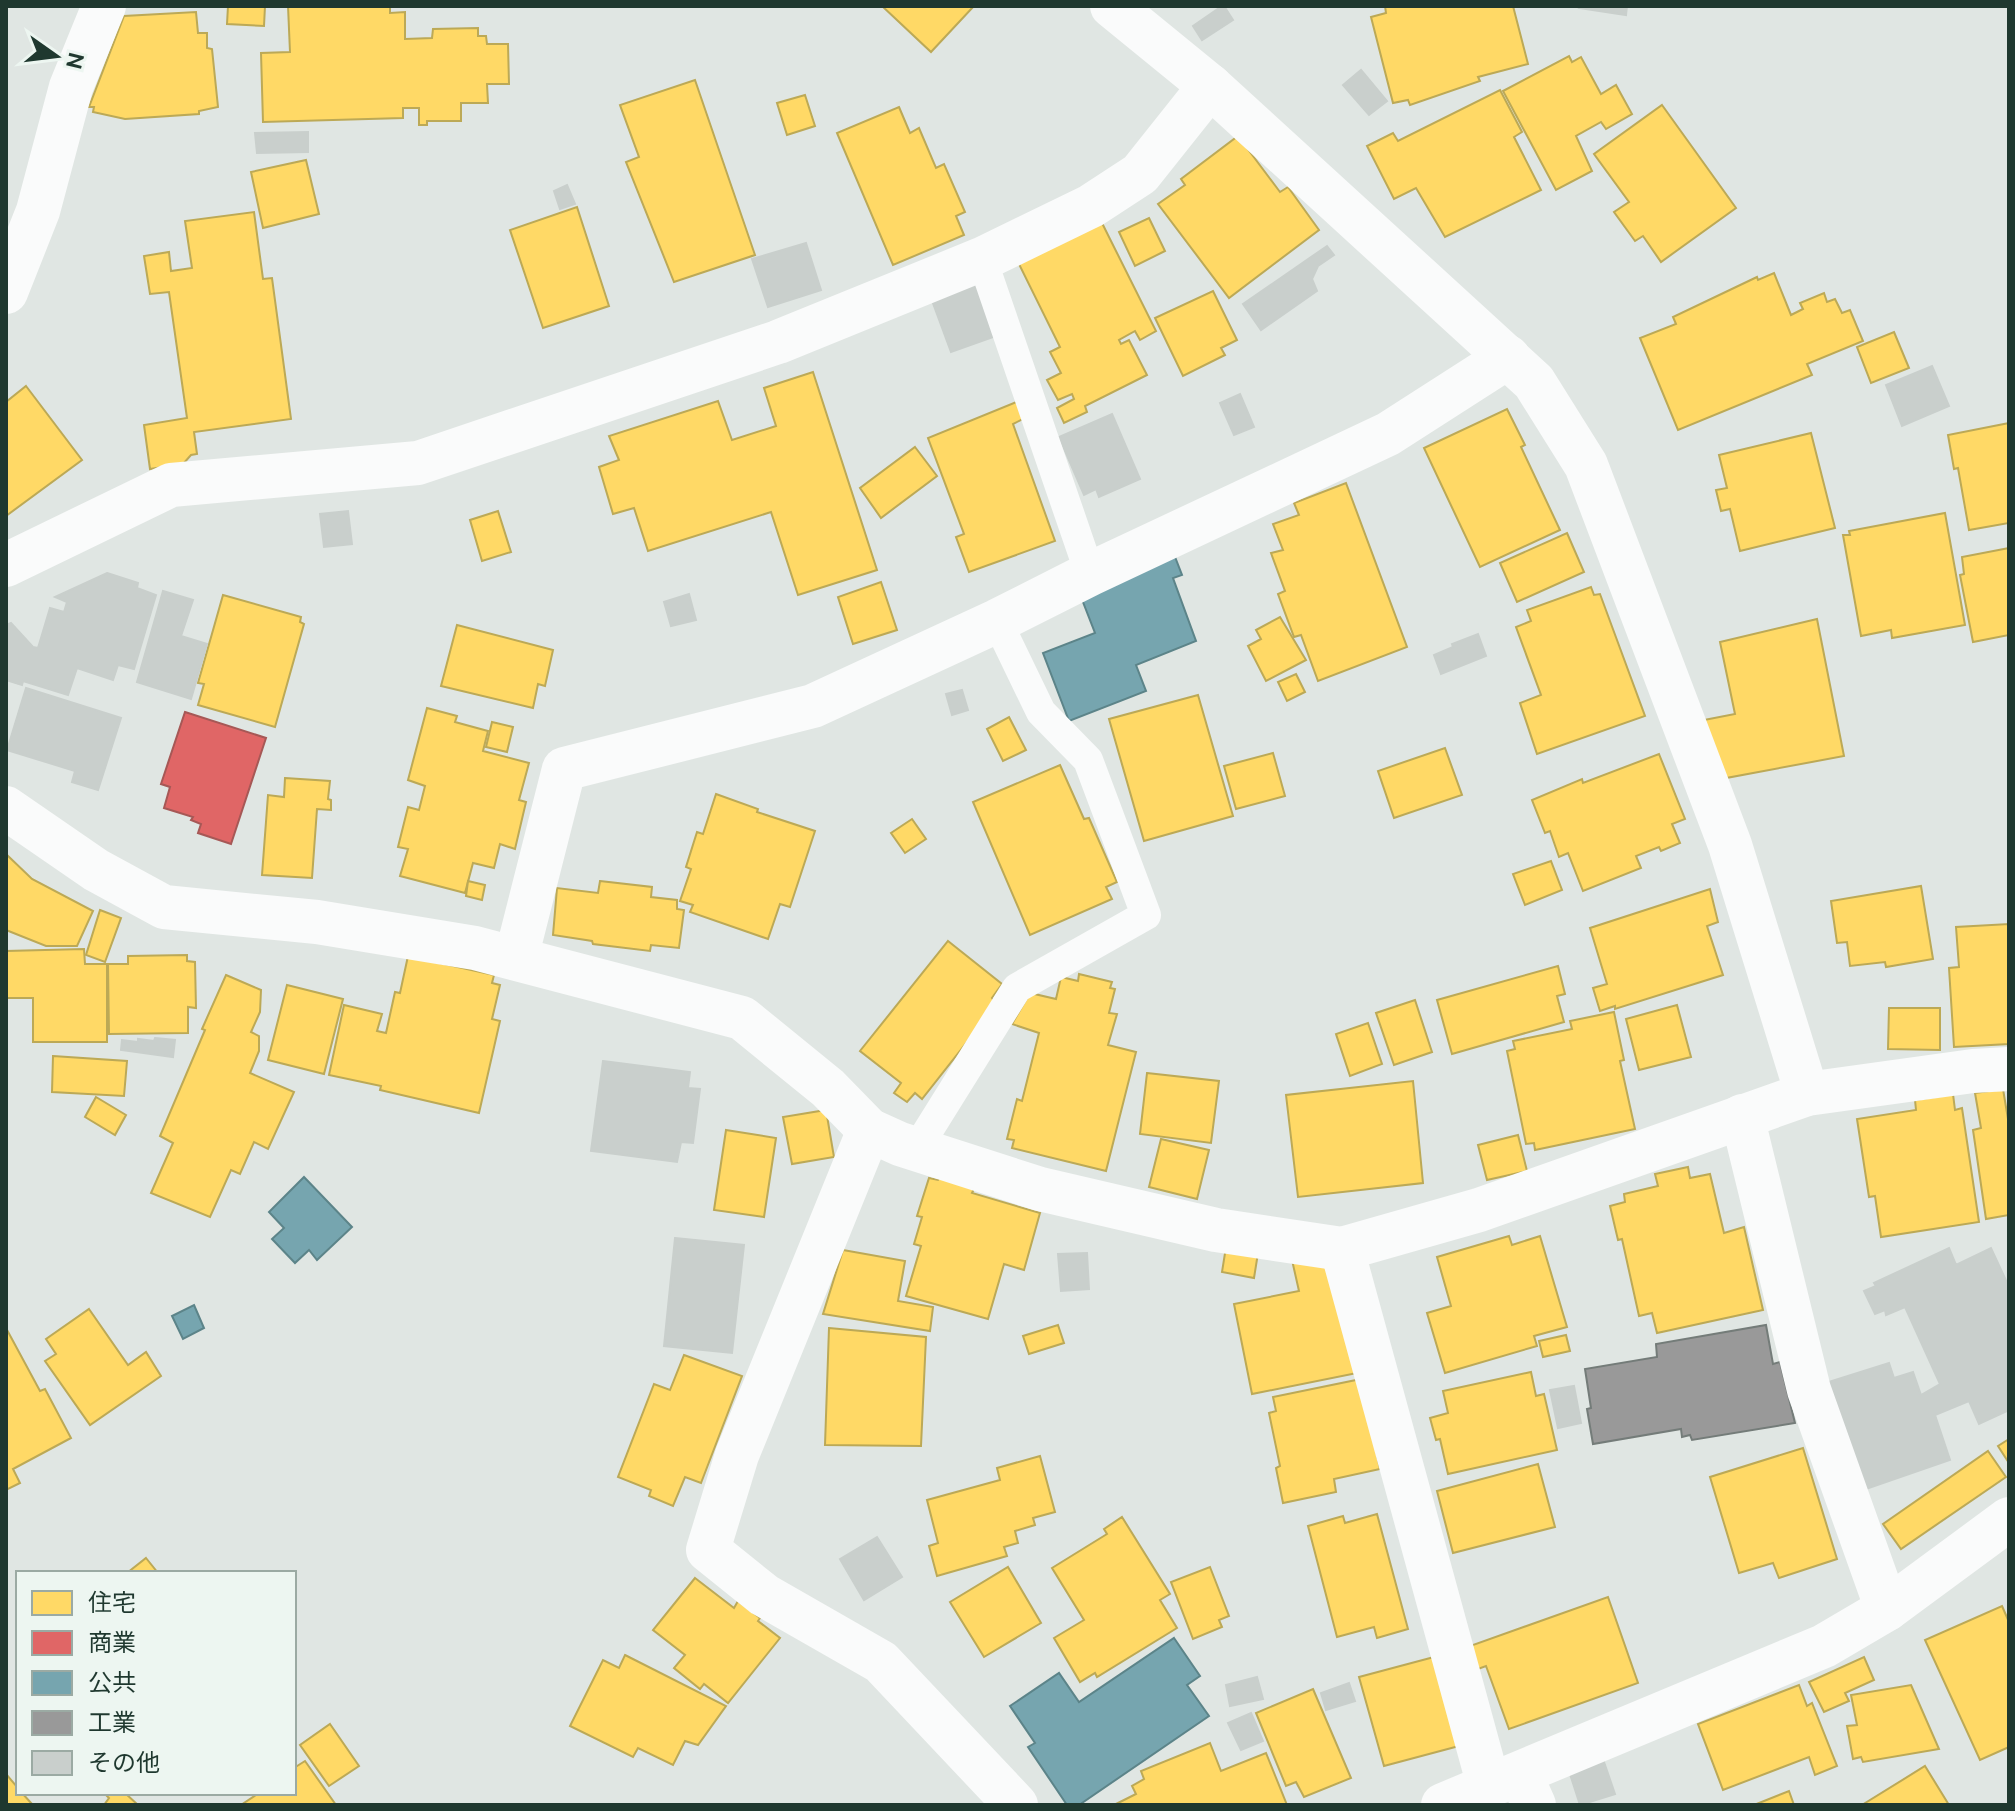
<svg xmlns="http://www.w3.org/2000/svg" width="2015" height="1811" font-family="Ubuntu,'Noto Sans JP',sans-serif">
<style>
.homes{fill:#ffd966;stroke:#bca956;stroke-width:2}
.shops{fill:#e06666;stroke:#a65856;stroke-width:2}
.public{fill:#76a5af;stroke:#5c8489;stroke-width:2}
.industry{fill:#999;stroke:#747c79;stroke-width:2}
.building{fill:#c9cfcc;stroke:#c9cfcc;stroke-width:2}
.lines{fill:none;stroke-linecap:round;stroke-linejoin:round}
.service{stroke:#fafbfb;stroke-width:30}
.minor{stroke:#fafbfb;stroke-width:44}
.tertiary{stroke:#fafbfb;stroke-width:44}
</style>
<rect width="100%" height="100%" fill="#e0e6e3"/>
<g class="homes">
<polygon points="228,6 265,6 264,26 227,24"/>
<polygon points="288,6 390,6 390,13 405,12 405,39 432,38 433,29 478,28 478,36 486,36 487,44 508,44 509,84 487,84 488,103 461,103 461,121 427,121 427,125 419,125 419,108 403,108 403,118 263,122 261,53 290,52"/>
<polygon points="882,6 974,6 931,52"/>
<polygon points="1385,6 1513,6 1528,64 1478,77 1480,81 1410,105 1408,100 1393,103 1371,17 1386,13"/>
<polygon points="196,12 198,33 207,33 207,48 212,49 218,107 199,111 199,114 125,119 93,112 94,107 89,107 124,16"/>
<polygon points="1569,56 1572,62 1581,57 1601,94 1616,85 1632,114 1606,129 1601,122 1576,136 1592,171 1556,190 1503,91"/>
<polygon points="695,80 755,255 674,282 626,162 639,157 620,105"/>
<polygon points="1500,90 1522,132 1514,137 1541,190 1445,237 1416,188 1394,199 1367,146 1393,133 1398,141"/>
<polygon points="805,95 815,126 787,135 777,103"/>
<polygon points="1662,105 1736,208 1661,262 1643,236 1635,241 1614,212 1629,202 1594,154"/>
<polygon points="899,107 910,133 919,128 936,168 944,164 965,212 956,216 964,235 893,265 837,133"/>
<polygon points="1238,136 1280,192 1288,187 1319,230 1229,298 1158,204 1185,185 1181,179"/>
<polygon points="306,160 319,214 263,228 251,172"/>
<polygon points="577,207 609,306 543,328 510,230"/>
<polygon points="254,212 263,279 272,278 291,419 194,432 197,454 191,455 183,464 150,469 144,425 187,418 169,292 150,294 144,256 169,252 171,271 192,268 185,221"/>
<polygon points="1097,213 1156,331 1140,340 1135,331 1119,340 1121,344 1129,340 1147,375 1085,406 1087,412 1064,423 1057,408 1074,399 1072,394 1058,400 1047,380 1061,373 1050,352 1060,347 1014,254"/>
<polygon points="1149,218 1165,251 1135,266 1119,232"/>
<polygon points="1774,273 1791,315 1803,309 1800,303 1824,293 1827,302 1835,299 1842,313 1850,310 1863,341 1807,364 1812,375 1678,430 1640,338 1676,324 1673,317 1757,277 1758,280"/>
<polygon points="1213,291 1237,340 1221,348 1225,355 1183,376 1155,318"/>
<polygon points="1894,332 1909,368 1871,383 1857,347"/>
<polygon points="813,372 877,570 798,595 771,512 648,551 634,508 613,514 599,467 619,460 609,436 718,401 732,440 776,426 764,388"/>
<polygon points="26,386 82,460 6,516 6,402"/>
<polygon points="1019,401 1025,418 1013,424 1055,541 969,572 956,537 964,534 928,438"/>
<polygon points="1507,409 1525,445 1521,447 1560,530 1480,567 1424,448"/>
<polygon points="2009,423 2009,523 1969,530 1958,468 1954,469 1948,435"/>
<polygon points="1811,433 1835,528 1740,551 1730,509 1721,511 1716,490 1727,488 1719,455"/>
<polygon points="915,447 937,476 881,518 860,488"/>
<polygon points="1346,483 1407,647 1318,681 1301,635 1294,637 1278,594 1285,591 1271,553 1283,550 1273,524 1299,515 1294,503"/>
<polygon points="498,511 511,552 482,561 470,520"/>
<polygon points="1945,513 1965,625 1892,638 1891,630 1861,636 1843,535 1850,535 1849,531"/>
<polygon points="1567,533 1584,572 1517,602 1500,563"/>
<polygon points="2009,548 2009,635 1973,642 1960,575 1964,574 1962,557"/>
<polygon points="881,582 897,630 853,644 838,597"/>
<polygon points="1591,587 1594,595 1600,594 1645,716 1537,754 1520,703 1541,695 1516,627 1531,621 1527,610"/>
<polygon points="223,595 301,617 300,622 304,624 275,727 198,705 204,684 198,683"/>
<polygon points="1280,617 1306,660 1266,681 1248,646 1261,639 1256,630"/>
<polygon points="1817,619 1844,756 1726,778 1704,720 1735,714 1720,642"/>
<polygon points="457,625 553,650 545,686 538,684 533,708 441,686"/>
<polygon points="1296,674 1305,692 1287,701 1278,682"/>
<polygon points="1198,695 1233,816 1144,841 1109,719"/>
<polygon points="427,708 457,716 455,722 488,731 483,751 529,763 519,800 526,802 515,849 500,844 494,868 473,863 465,893 400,876 408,849 398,847 408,807 419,810 425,786 408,780"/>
<polygon points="1009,717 1026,750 1003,761 987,729"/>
<polygon points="492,722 513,727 507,752 486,747"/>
<polygon points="1445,748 1462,795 1394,818 1378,771"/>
<polygon points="1273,753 1285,796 1236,809 1224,766"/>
<polygon points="1659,754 1685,819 1672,824 1680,843 1661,851 1659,847 1636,856 1641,868 1583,891 1568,853 1559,857 1550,831 1545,833 1532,800 1582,779 1583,783"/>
<polygon points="1060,765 1084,819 1089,818 1117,882 1106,887 1112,899 1030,935 973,802"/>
<polygon points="285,778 330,781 328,799 331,800 331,810 317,809 312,878 262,875 268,795 284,797"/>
<polygon points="716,794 758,809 757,812 815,831 790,907 780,904 768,939 690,912 693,905 680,901 691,869 686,867 697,832 703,834"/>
<polygon points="912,819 926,839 905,853 891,833"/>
<polygon points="6,854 32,879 93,911 77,946 46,946 6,930"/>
<polygon points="1551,861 1562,890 1525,905 1513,874"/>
<polygon points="468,881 485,885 482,900 466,896"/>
<polygon points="600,881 652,887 651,897 677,900 677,909 684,910 679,948 651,945 650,951 593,944 592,941 553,935 557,888 598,893"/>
<polygon points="1921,886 1933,959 1886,967 1885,962 1850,966 1847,942 1837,943 1831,901"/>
<polygon points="1710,889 1718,922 1707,926 1723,975 1615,1009 1615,1006 1600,1011 1593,988 1607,984 1590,928"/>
<polygon points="100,910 121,918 105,962 86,955"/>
<polygon points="2009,924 2009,1044 1954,1047 1949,968 1959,967 1956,927"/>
<polygon points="948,941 1002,984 992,998 997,1004 922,1099 915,1093 907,1102 894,1093 901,1083 860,1051"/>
<polygon points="84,949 85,964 107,964 107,1042 33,1042 33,998 6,998 6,951"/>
<polygon points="187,955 187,961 195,962 196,1008 188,1007 188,1033 109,1034 108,964 128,964 128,956"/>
<polygon points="408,956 494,975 492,983 500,985 492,1019 500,1021 479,1113 380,1090 381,1086 329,1075 344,1005 382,1014 377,1031 386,1033 395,992 400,993"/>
<polygon points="1558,966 1565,994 1557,996 1564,1022 1452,1054 1437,1000"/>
<polygon points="1079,974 1112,982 1110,988 1115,989 1109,1013 1117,1014 1108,1045 1136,1052 1106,1171 1012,1148 1014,1140 1007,1139 1017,1099 1022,1101 1039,1033 1012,1024 1030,993 1056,999 1061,977 1078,981"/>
<polygon points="226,975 261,990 260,1012 251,1032 259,1036 259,1051 250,1073 294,1092 268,1149 254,1142 240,1174 231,1170 210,1217 151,1193 173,1143 160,1136 205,1030 202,1029"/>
<polygon points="287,985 343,999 324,1074 268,1060"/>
<polygon points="1415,1000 1432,1052 1394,1065 1376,1013"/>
<polygon points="1677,1005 1691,1057 1639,1070 1626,1019"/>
<polygon points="1889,1008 1940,1008 1940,1050 1888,1049"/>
<polygon points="1614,1012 1624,1060 1620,1061 1635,1129 1535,1150 1534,1143 1526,1144 1507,1051 1515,1049 1513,1041 1572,1029 1570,1021"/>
<polygon points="1368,1023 1382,1064 1350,1076 1336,1034"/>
<polygon points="53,1056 127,1061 124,1096 52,1092"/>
<polygon points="1147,1073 1219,1081 1211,1143 1140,1134"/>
<polygon points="1413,1081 1423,1183 1298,1197 1286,1095"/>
<polygon points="2003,1089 2009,1125 2009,1215 1986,1219 1973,1130 1981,1128 1975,1093"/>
<polygon points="1953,1094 1955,1110 1962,1108 1979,1222 1881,1237 1875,1196 1869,1197 1857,1119 1916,1110 1915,1100"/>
<polygon points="96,1097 126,1115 115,1135 85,1117"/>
<polygon points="826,1110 834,1157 792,1164 783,1117"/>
<polygon points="726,1130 776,1138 764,1217 714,1210"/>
<polygon points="1518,1135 1527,1171 1487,1180 1478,1145"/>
<polygon points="1161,1139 1209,1150 1197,1199 1149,1187"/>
<polygon points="1688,1167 1690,1178 1710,1174 1724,1233 1744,1227 1763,1310 1657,1333 1652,1313 1639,1316 1622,1239 1618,1240 1610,1206 1625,1202 1624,1194 1658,1186 1655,1174"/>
<polygon points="940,1177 975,1187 972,1193 1040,1213 1024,1270 1004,1264 988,1319 906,1296 921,1246 914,1244 922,1217 917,1216 929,1178 938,1180"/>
<polygon points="1509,1236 1512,1245 1540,1236 1567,1327 1534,1336 1537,1346 1445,1373 1427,1313 1451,1306 1437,1257"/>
<polygon points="1226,1247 1258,1253 1254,1278 1222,1272"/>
<polygon points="843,1250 905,1261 898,1301 933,1307 930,1331 823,1314"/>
<polygon points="1292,1260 1341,1268 1367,1371 1252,1394 1234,1304 1299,1291"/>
<polygon points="89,1309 128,1365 146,1352 161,1376 90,1425 45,1361 56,1354 46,1339"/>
<polygon points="1058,1325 1064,1343 1029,1354 1023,1336"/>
<polygon points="6,1328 40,1391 45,1389 71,1438 13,1469 20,1483 6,1490"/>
<polygon points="829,1328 926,1337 921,1446 825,1445"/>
<polygon points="1566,1335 1570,1351 1543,1357 1539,1341"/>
<polygon points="684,1355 742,1376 701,1483 685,1477 673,1506 649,1496 651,1490 618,1477 654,1384 670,1390"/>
<polygon points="1531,1372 1536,1396 1544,1394 1557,1450 1448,1474 1440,1439 1436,1440 1430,1418 1448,1413 1443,1391"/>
<polygon points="1361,1379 1380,1469 1334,1479 1336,1492 1283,1503 1276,1468 1280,1466 1269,1413 1276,1411 1273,1397"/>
<polygon points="2009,1439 2009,1463 1998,1446"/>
<polygon points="1803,1448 1837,1559 1779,1578 1773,1563 1739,1573 1710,1477"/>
<polygon points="1988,1451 2006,1477 1901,1549 1883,1524"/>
<polygon points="1040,1456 1055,1512 1033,1518 1035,1525 1015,1531 1018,1543 1004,1547 1007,1556 937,1576 929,1546 938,1543 927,1500 1000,1480 997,1468"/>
<polygon points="1538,1464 1555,1527 1453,1553 1437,1491"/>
<polygon points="1377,1514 1408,1629 1377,1638 1374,1627 1337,1637 1308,1526 1343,1516 1345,1523"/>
<polygon points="1122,1517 1170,1594 1160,1600 1177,1628 1097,1677 1095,1673 1080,1682 1054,1638 1084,1620 1052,1568 1107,1534 1104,1529"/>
<polygon points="146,1558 158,1573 127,1573"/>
<polygon points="1008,1567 1041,1623 984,1657 950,1602"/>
<polygon points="1210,1567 1229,1616 1219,1620 1222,1627 1193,1639 1171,1582"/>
<polygon points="695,1578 734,1608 738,1601 760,1618 758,1621 780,1638 728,1703 704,1684 700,1689 674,1668 685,1655 653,1630"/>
<polygon points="1608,1597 1638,1683 1509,1729 1486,1666 1478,1669 1470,1646"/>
<polygon points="2002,1606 2009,1622 2009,1747 1980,1760 1925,1640"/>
<polygon points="625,1655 726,1706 698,1745 685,1741 673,1765 638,1748 633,1757 570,1726 603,1660 619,1668"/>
<polygon points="1434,1657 1459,1746 1384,1766 1359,1677"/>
<polygon points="1864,1657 1874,1680 1845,1693 1849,1701 1824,1712 1809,1682"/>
<polygon points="1799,1685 1807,1706 1812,1703 1837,1766 1815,1775 1809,1757 1723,1790 1698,1724"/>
<polygon points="1911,1685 1939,1749 1863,1762 1861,1757 1853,1759 1847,1726 1857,1725 1851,1695"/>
<polygon points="1313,1689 1351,1778 1304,1797 1296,1782 1286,1786 1256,1713"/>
<polygon points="330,1724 359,1766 329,1786 300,1745"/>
<polygon points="1210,1743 1221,1771 1266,1753 1287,1805 1114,1805 1136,1794 1132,1786 1144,1779 1141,1771"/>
<polygon points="305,1761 336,1805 241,1805 259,1793 294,1793 294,1768"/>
<polygon points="1925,1766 1949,1805 1862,1805"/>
<polygon points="6,1774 18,1788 18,1793 22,1793 32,1804 30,1805 6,1805"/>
<polygon points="1789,1791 1794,1805 1754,1805"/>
<polygon points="125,1793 138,1805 104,1805 109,1798 104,1793"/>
</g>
<polygon class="shops" points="185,712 266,738 231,844 198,833 201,824 191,820 193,817 164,808 170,787 161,784"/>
<g class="public">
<polygon points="1170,544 1182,575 1173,578 1196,641 1136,665 1146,691 1069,721 1043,653 1095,633 1076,584"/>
<polygon points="304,1177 352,1227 317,1260 309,1250 295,1263 272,1239 284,1228 269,1212"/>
<polygon points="194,1305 204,1328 183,1339 172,1316"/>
<polygon points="1174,1638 1200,1676 1187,1685 1209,1716 1079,1805 1067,1805 1028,1747 1035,1743 1010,1706 1059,1673 1079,1702"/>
</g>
<polygon class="industry" points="1766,1325 1773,1364 1780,1362 1795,1423 1692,1440 1690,1435 1682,1437 1681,1429 1593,1444 1587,1409 1591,1408 1585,1369 1657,1357 1656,1344"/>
<g class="building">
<polygon points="1222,6 1224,6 1233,20 1202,40 1193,26"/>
<polygon points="1580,6 1627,6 1626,15 1579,8"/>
<polygon points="1361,70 1387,101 1369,115 1343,85"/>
<polygon points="308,132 308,152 257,153 255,133"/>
<polygon points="567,185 575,204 560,209 554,191"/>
<polygon points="806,243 821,290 768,307 752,259"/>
<polygon points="1327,246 1334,255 1318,266 1312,279 1317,291 1261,330 1243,304"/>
<polygon points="978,277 999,335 951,352 930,295"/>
<polygon points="1932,366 1949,406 1902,426 1886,385"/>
<polygon points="1240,394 1254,427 1234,435 1220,403"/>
<polygon points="1112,414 1140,479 1099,497 1096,489 1084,495 1059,437"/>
<polygon points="348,511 352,544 324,547 320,514"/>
<polygon points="107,573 138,583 137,588 156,595 134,669 118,665 113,680 77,668 68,695 23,681 22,685 6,680 6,625 11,623 33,647 38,648 50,608 64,612 67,602 55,597"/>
<polygon points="163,591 193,600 181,636 207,644 191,699 137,682"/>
<polygon points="689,594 696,620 671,626 664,602"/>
<polygon points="1478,634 1486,656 1441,674 1434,655 1453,647 1452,644"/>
<polygon points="26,688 121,718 98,790 72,782 75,771 7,750"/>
<polygon points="962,690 968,710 952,715 946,694"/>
<polygon points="155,1038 175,1040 173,1057 121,1050 122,1040 138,1042 138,1039 154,1041"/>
<polygon points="603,1061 690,1072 688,1088 700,1089 693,1143 681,1142 677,1162 591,1151"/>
<polygon points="675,1238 744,1245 732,1353 664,1346"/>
<polygon points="1949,1248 1956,1265 1991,1248 2009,1287 2009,1410 1979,1424 1969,1401 1935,1415 1950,1460 1866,1489 1829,1382 1889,1363 1894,1378 1913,1372 1921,1395 1940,1384 1905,1307 1886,1315 1885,1310 1875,1314 1864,1291 1876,1286 1874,1283"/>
<polygon points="1087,1253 1089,1289 1061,1291 1058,1254"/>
<polygon points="1574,1386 1581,1423 1558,1428 1550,1390"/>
<polygon points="877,1537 902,1577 864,1600 840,1559"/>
<polygon points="1257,1677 1263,1699 1230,1706 1226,1685"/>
<polygon points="1349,1683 1355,1701 1326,1710 1321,1693"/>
<polygon points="1251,1713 1263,1741 1241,1750 1228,1723"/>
<polygon points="1604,1762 1615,1794 1580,1805 1570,1774"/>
</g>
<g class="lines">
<g class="service">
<polyline points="982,259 1090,574"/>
<polyline points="916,1150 1017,988 1146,915 1088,760 1041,712 997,621"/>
</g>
<g class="minor">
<polyline points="1112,6 1210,86 1534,382 1586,465 1730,845 1807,1094"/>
<polyline points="6,292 38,211 71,87 104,6"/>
<polyline points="6,565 171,485 418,463 778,342 982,259 1091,206 1140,174 1210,86"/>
<polyline points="6,808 96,870 164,907 317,922 475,948 742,1018 828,1088 869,1130 900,1144 1040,1189 1216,1230 1342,1249 1479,1210 1807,1094 1973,1071 2009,1069"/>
<polyline points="516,958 564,769 813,706 997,621 1090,574 1388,434 1508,357"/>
<polyline points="1742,1116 1809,1390 1887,1609"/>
<polyline points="869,1130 737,1455 708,1550 764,1595 881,1662 1016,1805"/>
<polyline points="1342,1249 1489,1786"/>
<polyline points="1520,1774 1534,1805"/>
</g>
<polyline class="tertiary" points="1443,1805 1824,1646 1887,1609 2009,1519"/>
</g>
<rect width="2015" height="1811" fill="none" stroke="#1f382f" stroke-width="16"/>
<rect x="16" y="1571" width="280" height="224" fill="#edf6f1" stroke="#9baaa3" stroke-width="2"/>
<rect x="32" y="1591" width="40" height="24" fill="#ffd966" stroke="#9baaa3" stroke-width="2"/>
<text x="88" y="1611" font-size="24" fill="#1f382f">住宅</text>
<rect x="32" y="1631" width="40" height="24" fill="#e06666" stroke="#9baaa3" stroke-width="2"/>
<text x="88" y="1651" font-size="24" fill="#1f382f">商業</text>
<rect x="32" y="1671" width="40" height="24" fill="#76a5af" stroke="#9baaa3" stroke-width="2"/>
<text x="88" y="1691" font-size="24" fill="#1f382f">公共</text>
<rect x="32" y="1711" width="40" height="24" fill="#999999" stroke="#9baaa3" stroke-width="2"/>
<text x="88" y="1731" font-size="24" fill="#1f382f">工業</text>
<rect x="32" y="1751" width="40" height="24" fill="#c9cfcc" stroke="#9baaa3" stroke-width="2"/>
<text x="88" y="1771" font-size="24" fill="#1f382f">その他</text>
<g transform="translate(56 56) rotate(104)" stroke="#edf6f1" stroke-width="6" paint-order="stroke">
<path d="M0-6L14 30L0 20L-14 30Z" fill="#1f382f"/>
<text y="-12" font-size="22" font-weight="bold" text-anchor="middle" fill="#1f382f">N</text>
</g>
</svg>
